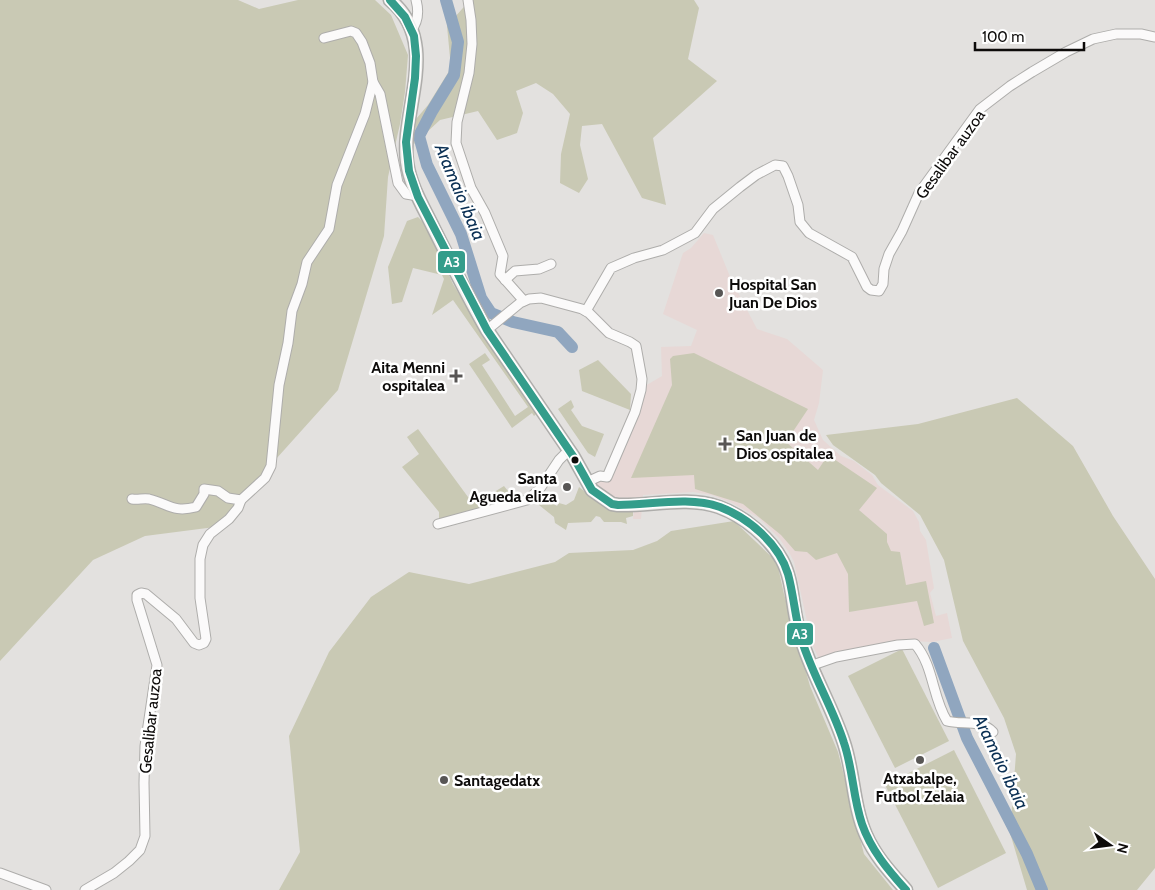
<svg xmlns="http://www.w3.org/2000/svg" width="1155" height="890" font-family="Cabin,sans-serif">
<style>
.medical{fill:#e7d8d6}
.green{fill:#c9c9b4}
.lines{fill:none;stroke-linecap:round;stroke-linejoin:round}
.river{stroke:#90a6bf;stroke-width:12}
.street-casing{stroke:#aeadab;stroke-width:11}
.secondary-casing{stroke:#aeadab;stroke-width:15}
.street{stroke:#fbfafa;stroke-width:9}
.secondary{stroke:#f1efed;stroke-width:12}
.bus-1-casing{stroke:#fff;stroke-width:11}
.bus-1{stroke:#349d8b;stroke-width:8}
.poi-dot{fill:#585655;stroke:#fff;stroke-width:2}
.bus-dot{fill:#0d0b0a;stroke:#fff;stroke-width:2}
.labels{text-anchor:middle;stroke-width:5;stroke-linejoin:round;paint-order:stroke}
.street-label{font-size:16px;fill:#0d0b0a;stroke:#fff}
.poi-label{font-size:16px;font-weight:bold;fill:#0d0b0a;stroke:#fff;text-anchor:start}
.water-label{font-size:18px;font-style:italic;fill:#0a2f53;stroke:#fff}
.line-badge{stroke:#fff;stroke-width:2}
.badge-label{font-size:14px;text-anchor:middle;font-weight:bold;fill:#fff}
</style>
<rect width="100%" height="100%" fill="#e3e1df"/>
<polygon class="medical" points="704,233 713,235 731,279 757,329 787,339 823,370 819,403 814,420 823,440 841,456 854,461 872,475 878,485 913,511 919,522 920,531 926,540 934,588 930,593 936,616 947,613 952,638 932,642 909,641 819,659 812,644 794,562 790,554 779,538 759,518 732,503 712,495 693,492 643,495 641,519 633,519 634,510 595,488 599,478 607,481 645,386 662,376 661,347 691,346 697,330 663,314 683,253 691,248"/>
<g class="green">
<polygon points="0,0 238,0 259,9 298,0 375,0 391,15 408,55 405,92 400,124 388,177 384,236 338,390 215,527 145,536 93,560 0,661"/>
<polygon points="470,0 694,0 699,8 688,59 717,81 653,138 666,205 642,198 602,124 582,126 580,145 588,179 579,193 560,183 561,154 570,114 553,94 536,83 516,91 523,113 517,133 497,140 478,111 440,120 414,144 416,119 428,105 451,68 447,26"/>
<polygon points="418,217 426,225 453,284 488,342 537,413 534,416 532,413 512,428 469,364 485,353 490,360 482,365 515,416 528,407 453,300 432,315 444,279 442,275 413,268 402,302 392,304 388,267 407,221"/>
<polygon points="694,353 808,409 786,442 818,470 828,455 877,488 859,510 887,534 887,542 891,551 900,552 906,585 926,581 934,623 924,626 917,601 849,612 848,574 837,553 816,560 807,552 795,551 781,535 743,504 695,489 694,475 631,478 672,385 670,359 673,356"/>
<polygon points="598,360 631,394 630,410 582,391 579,370"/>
<polygon points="1017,398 1073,446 1113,516 1155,579 1155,868 1137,890 1027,890 1010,833 1016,754 1004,718 963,641 944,560 920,515 881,483 875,475 833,445 826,435 918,424"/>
<polygon points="571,400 574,407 571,410 582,426 604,434 595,457 588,453 558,409"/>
<polygon points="418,429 468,497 477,501 488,491 491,494 504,486 512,496 510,502 439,520 439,512 402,467 419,454 407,437"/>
<path d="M579,487C598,502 608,512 633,510V516L626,518L627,524L621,522H604L600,517L596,516L591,522L568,523L566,530L555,523L554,517L539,505L538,500L542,496L557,506L559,503L566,505L574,500Z"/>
<polygon points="734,521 777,562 784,594 810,686 838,752 864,854 893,890 279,890 300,852 289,736 329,652 371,597 409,572 469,584 555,562 569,553 633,550 657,541 671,531"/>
<polygon points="902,649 949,741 895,768 848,676"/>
<polygon points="954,750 1006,853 938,888 885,785"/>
</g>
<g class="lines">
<g class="river">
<polyline points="446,0 458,42 454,75 432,111 419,136 427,165 461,234 481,298 491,313 513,322 558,332 572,347"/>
<polyline points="934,648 967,738 1027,854 1042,890"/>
</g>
<g class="street-casing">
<g id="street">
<polyline points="468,0 471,20 472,44 469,73 457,122 456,143 471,188 485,213 503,256 500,274 524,301"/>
<path d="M411,31C418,22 419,11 416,0"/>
<polyline points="373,82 380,94 398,183 406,194 418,196"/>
<polyline points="505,280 515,271 539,269 551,264"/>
<polyline points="586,311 611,268 634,258 663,250 695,233 713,209 740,187 756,175 775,165 783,166 788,176 798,205 800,222 809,233 852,257 867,287 871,290 879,291 883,284 884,269 889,254 902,231 919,193 980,109 1010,86 1032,72 1066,52 1093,39 1116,34 1141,34 1155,37"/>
<polyline points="487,330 520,303 529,299 541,298 582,309 589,313 609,333 630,342 636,346 642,379 641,390 635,412 607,477 600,476 587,482"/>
<path d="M132,499C138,500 143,498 149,499C169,504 173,513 196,507L204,494V489L218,491L228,498L241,500"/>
<polyline points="438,524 527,500 539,490 559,460 569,450"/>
<path d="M810,666L836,657L898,645L915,644C934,666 932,697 947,721C962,725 981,719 993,732"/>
<polyline points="0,873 46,890"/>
<polyline points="85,890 114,873 129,861 140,850 145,836 144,783 145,746 157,665 137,600 137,595 141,593 146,594 176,619 194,643 199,645 204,643 206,639 200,598 200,559 203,545 210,534 229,519 238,508 241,500 265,478 271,466 279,385 288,343 292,311 302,284 307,262 329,229 337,185 365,114 373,82 370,63 362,42 356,33 351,31 324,38"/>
</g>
</g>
<g class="secondary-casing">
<path id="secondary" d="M390,0C442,43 400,110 407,162C410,186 424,208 434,229C451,263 468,297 487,330L573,456L592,490L612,504L618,505C652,506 686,496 719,507C744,516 770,538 782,560C793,580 792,605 798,627C808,668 831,703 844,743C854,773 853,806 866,835C875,856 891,873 906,890"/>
</g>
<use href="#street" class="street"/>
<use href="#secondary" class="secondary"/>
<g class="bus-1-casing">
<path id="bus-1" d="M390,0L405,17L414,36L416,56L415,78L406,142L409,171L418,197L487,330L573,456L592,490L612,504L618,505C651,505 688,496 720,507C749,518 779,544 788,574C794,596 795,619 802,641C813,676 833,708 844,743C853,769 853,798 862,824C871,850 888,870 906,890"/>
</g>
<use href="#bus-1" class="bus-1"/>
</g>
<g class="poi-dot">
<circle cx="719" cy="293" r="5"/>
<path d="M453.5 368.5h5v5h5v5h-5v5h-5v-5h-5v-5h5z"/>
<path d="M722.5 436.5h5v5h5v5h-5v5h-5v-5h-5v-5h5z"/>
<circle cx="567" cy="487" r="5"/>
<circle cx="920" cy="760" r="5"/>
<circle cx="444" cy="780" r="5"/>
</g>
<circle class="bus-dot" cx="575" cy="460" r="4.5"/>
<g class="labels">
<g class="street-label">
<text transform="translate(950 154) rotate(-54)" y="6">Gesalibar auzoa</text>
<text transform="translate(150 721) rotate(-84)" y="6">Gesalibar auzoa</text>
</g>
<g class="poi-label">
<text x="729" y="290">Hospital San<tspan x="729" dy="18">Juan De Dios</tspan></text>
<text x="445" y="373" text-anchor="end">Aita Menni<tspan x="445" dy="18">ospitalea</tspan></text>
<text x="736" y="441">San Juan de<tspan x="736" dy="18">Dios ospitalea</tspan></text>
<text x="557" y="484" text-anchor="end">Santa<tspan x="557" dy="18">Agueda eliza</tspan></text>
<text x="920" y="784" text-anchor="middle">Atxabalpe,<tspan x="920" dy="18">Futbol Zelaia</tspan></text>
<text x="454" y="786">Santagedatx</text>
</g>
<g class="water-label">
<text transform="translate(460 192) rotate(67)" y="6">Aramaio ibaia</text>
<text transform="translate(1001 762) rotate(64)" y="6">Aramaio ibaia</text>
</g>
</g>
<g class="line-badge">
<rect x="437" y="250" width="29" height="24" rx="5" fill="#349d8b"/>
<rect x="786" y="622" width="28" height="24" rx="5" fill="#349d8b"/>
</g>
<g class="badge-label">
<text x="452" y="267">A3</text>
<text x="800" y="639">A3</text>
</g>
<g transform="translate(1110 845) rotate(104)" stroke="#ffffff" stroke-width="4" paint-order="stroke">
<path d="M0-4L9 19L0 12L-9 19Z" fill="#0d0b0a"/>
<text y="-8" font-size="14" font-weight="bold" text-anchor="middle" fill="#0d0b0a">N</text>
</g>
<path d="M975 42v8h109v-8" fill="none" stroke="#0d0b0a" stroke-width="2.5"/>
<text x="982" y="42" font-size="15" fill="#0d0b0a" stroke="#ffffff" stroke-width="4" paint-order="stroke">100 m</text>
</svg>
